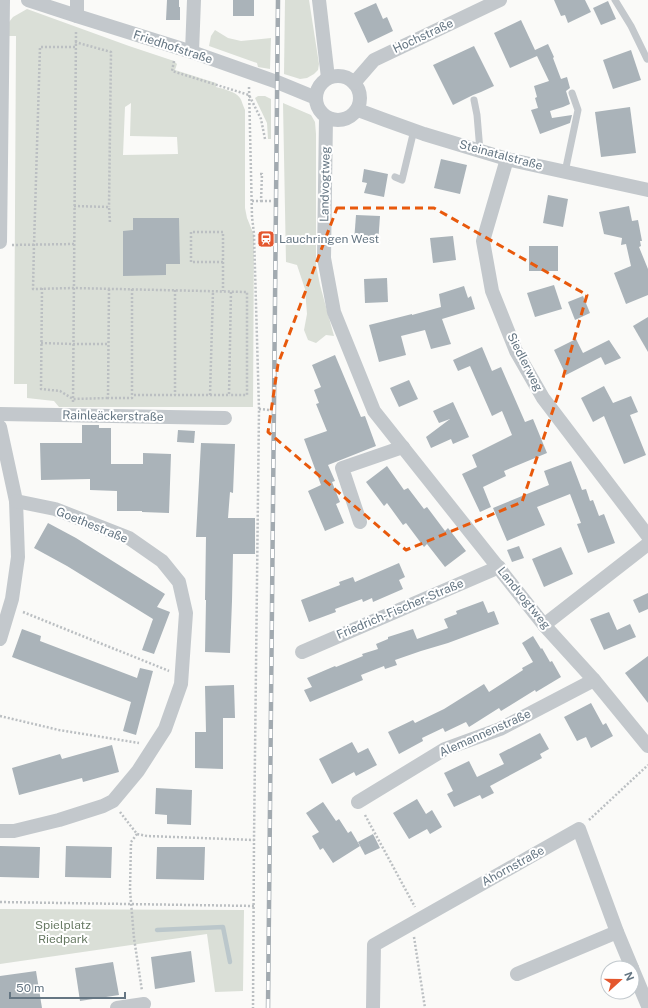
<svg xmlns="http://www.w3.org/2000/svg" width="648" height="1008" font-family="'Public Sans',sans-serif">
<style>
.green{fill:#dadfd7;fill-rule:evenodd}
.lines{fill:none;stroke-linecap:round;stroke-linejoin:round}
.stream{stroke:#bbc7cb;stroke-width:4.5}
.building{fill:#aab3b9}
.path{stroke:#bbbfc2;stroke-width:2.5;stroke-dasharray:2 2;stroke-linecap:butt}
.service{stroke:#c3c8cc;stroke-width:7}
.minor{stroke:#c3c8cc;stroke-width:14}
.rail-casing{stroke:#a2aab0;stroke-width:4.5}
.rail{stroke:#fff;stroke-width:3;stroke-dasharray:9;stroke-linecap:butt}
.marked{fill:none;stroke:#e8590c;stroke-width:3;stroke-dasharray:8 5;stroke-linejoin:round}
.labels{text-anchor:middle;stroke-width:4;stroke-linejoin:round;paint-order:stroke}
.street-label{font-size:12px;fill:#657683;stroke:#fff}
.poi-label{font-size:12px;fill:#657683;stroke:#fff;text-anchor:start}
.park-label{font-size:12px;fill:#687a64;stroke:#fff}
</style>
<rect width="100%" height="100%" fill="#fafaf8"/>
<g class="green">
<polygon points="285,0 309,0 319,64 318,70 314,74 307,78 300,79 284,74"/>
<path d="M27,9L129,46L174,61L177,64L175,70L216,83V87C223,89 235,91 240,98C242,101 243,106 245,110V208L247,218L254,235L253,407H59L54,401L27,398V384H14L16,36H6L9,22L13,17ZM131,103L130,136L177,137L178,154L123,155L125,107Z"/>
<polygon points="215,30 228,38 241,41 271,38 270,69 258,67 257,63 209,46 211,36"/>
<polygon points="258,96 265,96 271,99 271,139 268,139 267,123 255,98"/>
<polygon points="283,103 311,115 315,122 316,134 316,265 320,285 334,336 326,335 316,343 308,340 304,330 307,314 305,289 297,265 286,262"/>
<polygon points="0,909 244,910 243,991 215,992 207,934 0,964"/>
</g>
<g class="lines">
<polyline class="stream" points="157,930 223,927 230,962"/>
</g>
<g class="building">
<polygon points="167,0 179,0 179,7 180,7 180,20 166,20"/>
<rect x="233" y="0" width="21" height="16"/>
<polygon points="554,0 585,0 591,12 568,23 565,15 561,16"/>
<polygon points="608,1 616,19 601,25 593,8"/>
<polygon points="376,3 383,19 387,17 393,31 368,43 354,13"/>
<polygon points="521,20 535,50 548,44 554,57 553,58 561,79 567,77 570,88 566,91 570,104 563,107 550,111 552,118 572,115 570,123 540,134 531,110 538,108 535,98 537,97 534,86 549,81 537,56 510,68 494,33"/>
<polygon points="474,46 494,86 481,92 473,95 453,105 433,65"/>
<polygon points="631,50 641,80 613,89 603,60"/>
<polygon points="630,107 636,153 601,157 595,112"/>
<polygon points="441,159 467,165 460,194 434,188"/>
<polygon points="364,169 388,174 384,197 364,193 367,183 362,182"/>
<polygon points="548,195 568,199 563,227 543,223"/>
<polygon points="629,206 632,221 638,220 642,241 640,241 641,246 639,247 648,269 648,295 626,304 614,273 631,266 626,244 621,245 622,238 604,234 599,212"/>
<polygon points="356,215 380,216 378,244 354,242"/>
<polygon points="133,218 179,218 180,264 166,264 166,275 123,276 123,231 133,230"/>
<polygon points="453,236 456,260 433,263 430,238"/>
<rect x="529" y="246" width="29" height="25"/>
<polygon points="387,278 388,302 365,303 364,279"/>
<polygon points="554,285 562,309 535,317 527,293"/>
<polygon points="464,286 468,298 471,296 475,309 442,319 451,344 431,349 425,330 401,336 406,355 379,362 369,325 412,314 412,315 441,307 439,294"/>
<polygon points="583,296 590,313 575,320 568,302"/>
<polygon points="648,317 648,352 633,326"/>
<polygon points="576,339 583,353 609,340 621,358 605,365 601,357 566,375 554,350"/>
<polygon points="482,347 492,371 501,367 525,422 533,419 547,453 504,471 506,476 483,487 491,507 480,512 462,474 477,467 472,455 512,435 502,411 492,416 470,366 458,371 453,360"/>
<polygon points="335,355 361,417 365,416 376,446 328,465 335,481 332,482 340,502 336,504 344,523 325,531 308,491 321,485 304,439 327,431 316,404 319,403 314,390 321,387 312,365"/>
<polygon points="409,380 418,399 399,407 390,388"/>
<polygon points="604,386 613,403 631,396 638,412 630,415 646,455 624,464 604,416 593,422 581,398"/>
<polygon points="453,402 469,437 453,444 451,439 431,448 426,437 450,419 439,423 433,411"/>
<polygon points="82,425 99,425 99,428 111,428 111,464 143,464 143,453 171,454 169,513 142,512 142,511 117,511 117,491 90,490 90,479 41,480 40,443 82,443"/>
<polygon points="178,430 195,431 194,443 177,442"/>
<polygon points="201,443 235,444 233,493 230,492 228,518 255,518 255,554 233,554 232,601 230,653 205,652 206,600 205,600 206,537 196,537"/>
<polygon points="571,461 582,490 586,489 590,501 593,500 599,516 604,514 615,543 588,553 577,524 581,523 570,494 537,507 545,525 507,541 493,508 549,485 544,471"/>
<polygon points="387,466 404,490 408,488 424,509 427,507 445,531 448,528 466,551 445,567 427,544 424,547 406,523 403,525 387,503 384,506 366,482"/>
<polygon points="48,523 76,538 165,594 157,607 170,612 154,654 142,650 153,619 67,566 34,548"/>
<polygon points="519,546 524,558 512,562 507,550"/>
<polygon points="561,547 573,574 544,587 532,559"/>
<polygon points="399,563 405,577 399,580 403,589 373,602 372,598 363,602 362,599 335,609 336,612 309,622 301,600 340,585 339,582 353,577 355,582"/>
<polygon points="648,593 648,609 639,613 633,600"/>
<polygon points="483,601 488,613 494,611 499,624 448,643 421,651 395,660 397,665 385,669 384,666 361,675 363,680 310,702 304,690 312,687 307,678 335,666 336,667 363,656 362,654 378,649 376,644 388,639 388,637 413,629 417,639 448,628 444,619 457,614 456,611"/>
<polygon points="609,612 617,630 630,624 636,637 604,650 590,619"/>
<polygon points="22,629 41,636 40,641 137,678 140,668 153,671 136,735 123,731 131,702 12,657"/>
<polygon points="533,636 541,649 542,648 550,662 552,661 561,677 536,692 535,690 501,711 499,708 469,727 466,722 445,732 443,728 422,738 423,741 399,754 388,732 413,720 415,723 444,709 484,684 489,692 523,670 522,668 533,662 522,643"/>
<polygon points="648,656 648,703 625,673"/>
<polygon points="234,685 235,718 223,718 223,769 195,768 195,732 206,732 205,686"/>
<polygon points="591,703 603,725 606,723 613,736 591,748 586,737 577,741 564,717"/>
<polygon points="540,733 549,749 540,754 542,758 490,786 494,793 482,799 480,795 454,807 447,794 453,791 444,773 469,761 477,777 504,764 499,754"/>
<polygon points="352,742 358,753 368,748 377,765 356,776 354,772 332,784 319,759"/>
<polygon points="112,745 119,772 83,782 82,778 19,795 12,768 60,754 62,759"/>
<polygon points="156,788 192,790 191,825 167,824 167,815 155,814"/>
<polygon points="417,799 426,814 432,810 442,827 430,834 427,829 409,839 393,813"/>
<polygon points="323,802 336,821 339,819 348,833 351,831 360,846 333,863 323,848 320,850 312,836 319,832 306,813"/>
<polygon points="373,834 380,848 365,855 358,842"/>
<polygon points="0,846 40,847 39,878 0,877"/>
<polygon points="66,846 112,847 111,878 65,877"/>
<polygon points="157,847 205,847 204,880 156,879"/>
<polygon points="191,951 195,982 155,989 151,957"/>
<polygon points="113,962 119,995 80,1001 75,968"/>
<polygon points="36,971 42,1008 0,1008 0,976"/>
</g>
<g class="lines">
<g class="path">
<polyline points="75,42 111,52 109,207"/>
<polyline points="75,47 40,47 34,245 33,289 73,288 247,292 247,395 229,395"/>
<polyline points="174,61 172,71 249,95 261,119 265,139"/>
<polyline points="249,87 252,217 254,234 259,409 254,840"/>
<polyline points="252,201 261,201 262,174 259,174"/>
<polyline points="261,201 272,201"/>
<polyline points="74,206 109,207 110,223"/>
<polyline points="12,245 74,244"/>
<polyline points="223,262 191,262 191,232 223,232 223,291"/>
<polyline points="42,288 41,389 60,391 73,399 108,398"/>
<polyline points="109,289 108,398 132,398 132,395"/>
<polyline points="132,289 132,395 229,395 231,291"/>
<polyline points="175,290 175,395"/>
<polyline points="41,343 73,344 109,344"/>
<polyline points="210,395 213,291"/>
<polyline points="73,402 76,31"/>
<polyline points="259,409 270,410"/>
<polyline points="23,612 169,671"/>
<polyline points="0,716 59,730 139,743"/>
<polyline points="120,812 137,834 147,836 254,840 253,1008"/>
<polyline points="365,815 415,907"/>
<polyline points="589,820 648,765"/>
<polyline points="137,834 131,842 130,890 134,938 142,991"/>
<polyline points="0,902 254,906"/>
<polyline points="414,937 425,1008"/>
</g>
<g class="service">
<polyline points="615,0 631,26 647,59"/>
<polyline points="474,100 477,115 480,151"/>
<polyline points="565,172 578,110 572,93"/>
<polyline points="395,177 402,180 414,130"/>
</g>
<g class="minor">
<polyline points="28,0 77,16 192,52 277,82 316,98"/>
<polyline points="77,0 77,16"/>
<polyline points="319,0 328,78"/>
<polyline points="192,52 194,0"/>
<circle cx="338" cy="98" r="22"/>
<polyline points="354,83 374,60 500,0"/>
<polyline points="358,110 385,120 424,134 507,159 648,190"/>
<polyline points="326,117 324,258 334,312 374,411 544,625 594,680 648,746"/>
<polyline points="507,159 483,241 492,291 516,351 543,398 648,536"/>
<polyline points="0,242 3,0"/>
<polyline points="0,414 225,418"/>
<polyline points="0,427 16,501 18,557 12,599 0,639"/>
<polyline points="360,522 342,468 403,447"/>
<polyline points="544,625 648,544"/>
<polyline points="302,652 499,567"/>
<polyline points="358,802 445,749 500,729 594,680"/>
<polyline points="0,831 14,831 59,820 103,806 113,801 138,771 165,729 181,684 186,613 179,582 162,561 129,538 55,509 16,501"/>
<polyline points="632,968 648,1006"/>
<polyline points="517,974 617,932"/>
<polyline points="117,1008 144,1004"/>
<polyline points="373,1008 374,945 579,829 617,932 632,968"/>
</g>
<g class="rail-casing">
<polyline id="rail" points="268,1008 278,0"/>
</g>
<use href="#rail" class="rail"/>
</g>
<path class="marked" d="M337,208H434L587,295L558,395L522,502L406,550L268,432L278,364Z"/>
<defs>
<g id="station-square" transform="scale(0.9)"><rect x="-9" y="-9" width="18" height="18" rx="4" fill="#e4572e" stroke="#fff"/><path d="M-3-6H3Q5-6 5-4V2Q5 4 3 4L4.5 6H3L1.5 4h-3L-3 6H-4.5L-3 4Q-5 4-5 2V-4Q-5-6-3-6ZM-3.5-4v3h7v-3ZM-3.5 1v1.5H-2V1ZM2 1v1.5H3.5V1Z" fill="#fff"/></g>
</defs>
<g fill-rule="evenodd">
<use href="#station-square" x="266" y="239"/>
</g>
<g class="labels">
<g class="street-label">
<text transform="translate(423 36) rotate(-25)" y="4">Hochstraße</text>
<text transform="translate(173 47) rotate(18)" y="4">Friedhofstraße</text>
<text transform="translate(501 155) rotate(15)" y="4">Steinatalstraße</text>
<text transform="translate(325 184) rotate(-89)" y="4">Landvogtweg</text>
<text transform="translate(525 362) rotate(63)" y="4">Siedlerweg</text>
<text transform="translate(113 416) rotate(1)" y="4">Rainleäckerstraße</text>
<text transform="translate(92 525) rotate(22)" y="4">Goethestraße</text>
<text transform="translate(524 598) rotate(51)" y="4">Landvogtweg</text>
<text transform="translate(400 609) rotate(-23)" y="4">Friedrich-Fischer-Straße</text>
<text transform="translate(485 733) rotate(-24)" y="4">Alemannenstraße</text>
<text transform="translate(513 866) rotate(-29)" y="4">Ahornstraße</text>
</g>
<g class="poi-label">
<text x="279" y="243">Lauchringen West</text>
</g>
<g class="park-label">
<text x="63" y="929">Spielplatz<tspan x="63" dy="14">Riedpark</tspan></text>
</g>
</g>
<g transform="translate(620 980) rotate(69)"><circle r="19" fill="#ffffff" stroke="#c1c8cd"/>
<path d="M0-3L7 15L0 10L-7 15Z" fill="#e4572e"/>
<text y="-6" font-size="11" font-weight="bold" text-anchor="middle" fill="#657683">N</text>
</g>
<path d="M10 992v6h115v-6" fill="none" stroke="#657683" stroke-width="2"/>
<text x="16" y="992" font-size="12" fill="#657683" stroke="#ffffff" stroke-width="3" paint-order="stroke">50 m</text>
</svg>
